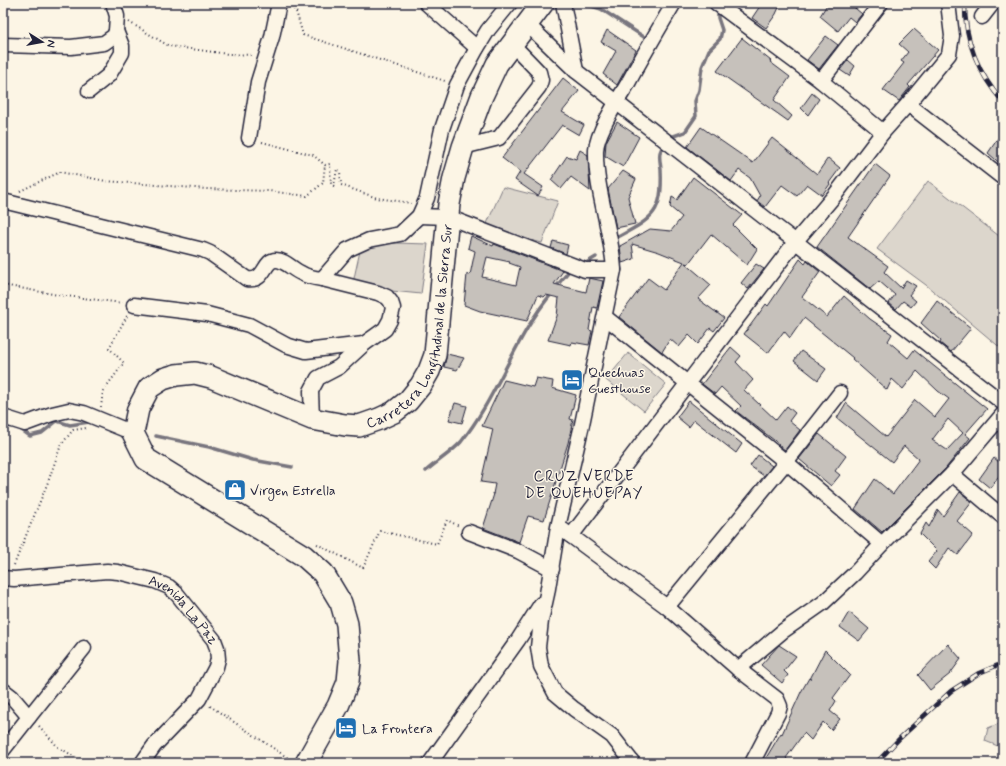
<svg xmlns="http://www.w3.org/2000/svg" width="1006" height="766" font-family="Mynerve,sans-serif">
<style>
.green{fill:#dcd6cc;stroke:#7f7c84}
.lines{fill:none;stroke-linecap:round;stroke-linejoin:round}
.stream{stroke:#78757e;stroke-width:3.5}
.building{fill:#c6c1bb;stroke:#22223b;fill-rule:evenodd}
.minor-casing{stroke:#22223b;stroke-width:17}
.highway-casing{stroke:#22223b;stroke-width:24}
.path{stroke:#22223b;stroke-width:2;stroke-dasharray:1 3;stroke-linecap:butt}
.minor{stroke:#fcf5e5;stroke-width:14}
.highway{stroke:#fcf5e5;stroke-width:21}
.rail-casing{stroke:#22223b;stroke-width:4.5}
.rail{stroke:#fcf5e5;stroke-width:3;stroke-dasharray:9;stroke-linecap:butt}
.labels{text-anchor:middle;stroke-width:3;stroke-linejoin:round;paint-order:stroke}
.street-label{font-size:14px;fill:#22223b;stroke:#fcf5e5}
.poi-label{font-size:14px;fill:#22223b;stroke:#fcf5e5;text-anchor:start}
.neighbourhood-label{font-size:15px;letter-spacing:1px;fill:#22223b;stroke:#fcf5e5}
</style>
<rect width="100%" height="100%" fill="#fcf5e5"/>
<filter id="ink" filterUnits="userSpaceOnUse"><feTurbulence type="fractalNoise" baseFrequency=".025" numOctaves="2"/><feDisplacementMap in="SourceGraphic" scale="8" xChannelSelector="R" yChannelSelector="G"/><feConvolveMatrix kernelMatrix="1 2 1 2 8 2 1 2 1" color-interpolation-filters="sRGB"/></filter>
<g filter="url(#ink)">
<g class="green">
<polygon points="928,181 1003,239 1003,350 926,285 877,249"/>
<polygon points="503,187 558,201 542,243 485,228"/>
<polygon points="362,242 428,244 421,294 352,287"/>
<polygon points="628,353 666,384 644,411 606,380"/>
<polygon points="1003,722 1003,748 985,741 988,728"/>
</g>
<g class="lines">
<g class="stream">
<polyline points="582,3 601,9 644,37"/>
<polyline points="668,138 685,132 696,116 695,101 699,90 702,67 709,50 720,39 722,30 718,18 718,9"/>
<path d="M618,237C653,218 663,213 661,170C660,157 657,154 665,143"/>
<polyline points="586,263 596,257"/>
<polyline points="555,288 569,271"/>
<polyline points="3,428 8,426 11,427"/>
<polyline points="19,428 30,436 42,433 57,421 70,425 89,422"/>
<polyline points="156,436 209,447 253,460 292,467"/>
<path d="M426,471C436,462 452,452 461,442C498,396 514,338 552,293"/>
</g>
</g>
<g class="building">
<polygon points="762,3 781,3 776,14 766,28 752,18"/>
<polygon points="828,3 849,3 862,14 855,22 849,17 838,31 820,16"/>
<polygon points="914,29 938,50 908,85 910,87 899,101 883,90 904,63 901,61 908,52 899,44"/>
<polygon points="607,30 636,50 617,85 603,74 616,51 601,42"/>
<polygon points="826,36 838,45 819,69 807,60"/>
<polygon points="742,38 771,61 770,62 790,77 774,100 792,116 788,121 717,71"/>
<polygon points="848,60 855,66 849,76 840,70"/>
<polygon points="563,78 579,91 562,112 584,125 579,135 562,125 524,174 543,187 538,196 515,180 520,172 502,158"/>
<polygon points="812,93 819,99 808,115 801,108"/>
<polygon points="617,122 639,137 623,167 605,156 606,142"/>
<polygon points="701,127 753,163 772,138 817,174 828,158 840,168 829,183 830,184 822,195 807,184 797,196 782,185 765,207 757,201 760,196 750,178 739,170 731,181 687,147"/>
<polygon points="1003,131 1003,166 988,153"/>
<polygon points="580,150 588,155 590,191 571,177 561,189 551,180 567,156 576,159"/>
<polygon points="875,164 890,176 848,237 888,266 884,272 901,288 906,280 916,286 909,295 916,301 911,307 903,301 896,309 889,303 895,295 879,281 870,289 817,247"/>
<polygon points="623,171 636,179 628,197 635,224 616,228 608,189"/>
<polygon points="693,177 742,215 733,225 757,249 747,265 711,234 688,264 685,263 711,285 698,299 724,318 714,331 710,328 698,344 689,335 679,347 670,339 662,352 619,317 648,278 664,290 684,262 659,252 632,244 634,259 622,263 620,246 650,229 671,231 682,217 670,207 672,197 677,200"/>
<path d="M471,236L493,246L494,244L563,271L554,284L586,292L589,278L603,281L597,308L593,307L589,330L592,331L589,345L572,342L571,345L548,340L557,316L559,298L546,295L544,297L538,295L527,321L480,311L464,305L467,274L470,275L475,251L468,248ZM487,257L510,262L509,263L520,267L516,285L482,277Z"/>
<polygon points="553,241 568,245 566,254 551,248"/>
<path d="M800,259L805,264L807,261L820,272L802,297L827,317L844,296L870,319L892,334L888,341L908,358L914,350L987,409L965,434L970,438L946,468L882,532L855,509L875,479L893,494L919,459L904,446L892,462L837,418L846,403L886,437L915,400L935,417L949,399L938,391L917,371L903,389L892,379L887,390L852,359L853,358L804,318L790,338L784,331L768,353L744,334L766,304L768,306ZM948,419L963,433L947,450L932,440Z"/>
<polygon points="756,264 764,269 748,289 741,283"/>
<polygon points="937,301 971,328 951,352 940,343 941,341 921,323"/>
<polygon points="731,347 741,356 736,362 753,380 744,390 776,420 787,406 795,413 789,421 800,430 785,450 778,445 779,444 736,411 741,406 721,387 715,394 702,384"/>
<polygon points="801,351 826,369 818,380 794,361"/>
<polygon points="447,354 464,358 457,370 444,367"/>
<polygon points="536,378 553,381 552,388 576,395 570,419 573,420 568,443 544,520 528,516 519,542 483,528 494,494 493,494 495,484 481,482 493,429 482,426 504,380 533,387"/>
<polygon points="689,401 742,444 736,453 694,420 689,427 677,417"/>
<polygon points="455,403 467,406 462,423 449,420"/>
<polygon points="819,434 846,456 835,471 840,475 831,486 799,459"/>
<polygon points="758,455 772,466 764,476 750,466"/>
<polygon points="994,458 1003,465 1003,472 990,488 979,479"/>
<polygon points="960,492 972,502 957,521 973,535 958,555 949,548 935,569 928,562 937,551 920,534 926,523 929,527 938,510 943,516"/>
<polygon points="849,612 869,629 859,641 840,627"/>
<polygon points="948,644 961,659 950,674 930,690 918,675"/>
<polygon points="779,645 796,656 784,671 788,675 782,683 761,665"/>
<polygon points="825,650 850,675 833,698 836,701 830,711 840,719 831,730 823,722 811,740 804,733 786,758 791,763 763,763 781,733 782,734 801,692 809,678 810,679"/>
</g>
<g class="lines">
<g class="minor-casing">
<g id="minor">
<polyline points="426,3 477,48"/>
<polyline points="563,3 576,71"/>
<polyline points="716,3 821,81 883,132"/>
<polyline points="982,17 993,3"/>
<polyline points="526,23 576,71 1003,403"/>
<polyline points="3,45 71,47 104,43 114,36 116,31 117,16 113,3"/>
<polyline points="821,81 881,3"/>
<polyline points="89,91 109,75 122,53 122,46 116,31"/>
<polyline points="908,104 1003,178"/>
<polyline points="249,138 258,82 272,37 279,3"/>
<polyline points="463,147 499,138 539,87 541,80 539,72 511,43"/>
<path d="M3,201L203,250L210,253L247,279C266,282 263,260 276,260C285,260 293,270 301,273C307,277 314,278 322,279"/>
<polyline points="419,216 448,217 585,270 614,270"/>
<polyline points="134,305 207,314 249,325 286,345 306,351 364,344"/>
<polyline points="605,317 786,462 882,544"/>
<polyline points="3,417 25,424 52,414 69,410 84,413 133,433"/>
<polyline points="312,419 311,391 318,378 339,367 364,344 385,329 390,320 393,308 391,302 387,297 378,293 322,279 347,250 369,240 400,234 419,216 427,198 442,129 457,85 477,48 488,30 510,3"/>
<polyline points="952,474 1003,517"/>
<polyline points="563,530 667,607 738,669 777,699 780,706 778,713 752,763"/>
<polyline points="469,532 518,551 552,569"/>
<polyline points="571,536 796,241 835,195 883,132 908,104 949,54 952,36 948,3"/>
<path id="s1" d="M3,578L14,579L107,571L118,572L155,581L169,587L177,594L214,640L217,648L218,659L216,667L199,699L154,746L142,763"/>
<polyline points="667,607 786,462 840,393"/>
<polyline points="738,669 783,631 823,603 855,573 882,544 952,474 1003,414"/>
<polyline points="3,690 12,697 29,717 3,750"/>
<polyline points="29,717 84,648"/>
<polyline points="430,763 518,640 541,604"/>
<path d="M633,763L612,736L574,709L555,693L541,666L538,647L541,621L547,594L558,527L581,429L614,270C612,231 595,190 596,150C597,132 617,101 627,85C642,57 658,30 674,3"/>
</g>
</g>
<g class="highway-casing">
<g id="highway">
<path id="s2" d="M306,763L338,706L348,682L350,661L347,624L341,603L323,573L304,556L146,459L133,433L138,409L149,388L163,379L176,375L195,373L211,377L312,419L345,425L359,426L379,419L394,412L408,401L421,385L429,371L435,355L449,204L454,178L463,147L482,96L497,64L543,3"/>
</g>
</g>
<g class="path">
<polyline points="291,6 296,11 303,35 445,81"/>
<polyline points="129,22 169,46 228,54 253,55"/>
<polyline points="262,142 313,155 325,165 330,164 331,184 334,186 337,169 340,171 341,185 377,198 411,203"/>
<polyline points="20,191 60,172 106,181 207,189 269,191 307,196 323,183 325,165"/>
<polyline points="3,285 58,295 122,303"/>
<polyline points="101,407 103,391 124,363 109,348 127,316"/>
<polyline points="317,544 363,568 380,531 437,544 447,520 459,526"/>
<polyline points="14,565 48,482 61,445 73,430 86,428"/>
<polyline points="210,706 291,760"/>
<polyline points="39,726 58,747 86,763"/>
</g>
<use href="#minor" class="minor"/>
<use href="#highway" class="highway"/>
<g class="rail-casing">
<g id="rail">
<path d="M965,3C964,40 979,75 1003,102"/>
<polyline points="876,763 900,738 951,691 979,673 1003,663"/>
</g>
</g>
<use href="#rail" class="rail"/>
</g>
</g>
<defs>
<g id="hotel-square" transform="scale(1.15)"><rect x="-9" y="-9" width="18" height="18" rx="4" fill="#1f6fb2" stroke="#fcf5e5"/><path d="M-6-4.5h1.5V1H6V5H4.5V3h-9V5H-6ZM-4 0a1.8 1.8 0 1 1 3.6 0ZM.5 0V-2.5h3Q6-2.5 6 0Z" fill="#fff"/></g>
<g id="shop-square" transform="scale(1.15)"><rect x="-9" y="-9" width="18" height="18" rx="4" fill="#1f6fb2" stroke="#fcf5e5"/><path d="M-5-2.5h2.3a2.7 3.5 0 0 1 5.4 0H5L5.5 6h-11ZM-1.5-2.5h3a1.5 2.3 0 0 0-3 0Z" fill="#fff"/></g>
</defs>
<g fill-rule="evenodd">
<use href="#hotel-square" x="572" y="380"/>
<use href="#shop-square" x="235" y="490"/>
<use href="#hotel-square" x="346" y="728"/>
</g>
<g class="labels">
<g class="street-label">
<text dy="5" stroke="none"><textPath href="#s2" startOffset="842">Carretera Longitudinal de la Sierra Sur</textPath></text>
<text dy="5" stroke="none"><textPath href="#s1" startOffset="194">Avenida La Paz</textPath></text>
</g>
<g class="poi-label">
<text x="588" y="377">Quechuas<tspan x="588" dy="16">Guesthouse</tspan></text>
<text x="250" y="495">Virgen Estrella</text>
<text x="362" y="733">La Frontera</text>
</g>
<g class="neighbourhood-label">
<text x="584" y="481">CRUZ VERDE<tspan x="584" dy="17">DE QUEHUEPAY</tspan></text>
</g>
</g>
<rect width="1006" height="766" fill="none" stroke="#fcf5e5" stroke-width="16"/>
<rect x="8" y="8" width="990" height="750" fill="none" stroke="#22223b" stroke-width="1.5" filter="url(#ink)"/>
<g transform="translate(42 42) rotate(101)" stroke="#fcf5e5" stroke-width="3" paint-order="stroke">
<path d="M0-3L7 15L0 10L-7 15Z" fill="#22223b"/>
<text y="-6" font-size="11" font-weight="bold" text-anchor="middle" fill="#22223b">N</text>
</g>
</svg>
